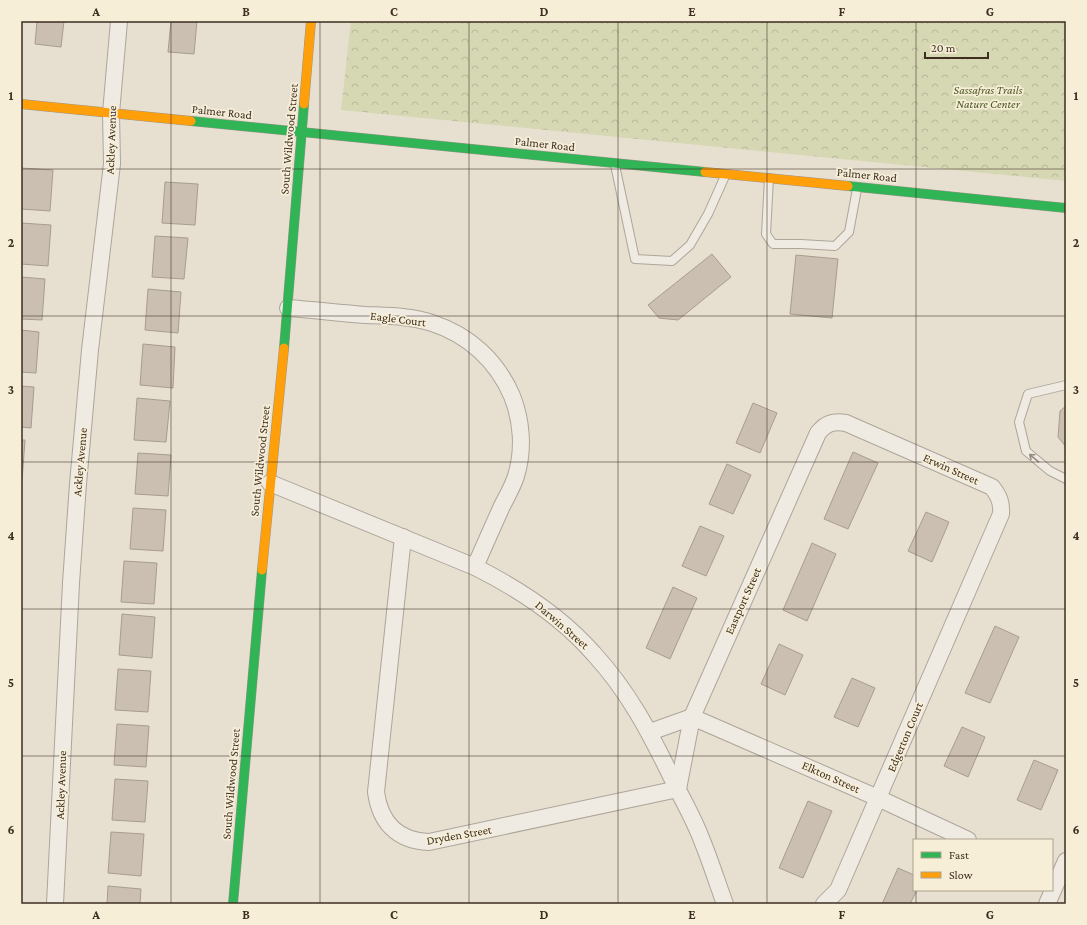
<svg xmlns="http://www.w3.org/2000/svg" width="1087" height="925" font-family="'Crimson Pro',serif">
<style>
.forest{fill:url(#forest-crowns)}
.building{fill:#cbbfb2;stroke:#a89c90}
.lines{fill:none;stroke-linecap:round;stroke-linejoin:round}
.lane-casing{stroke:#ada599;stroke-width:10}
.street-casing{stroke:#ada599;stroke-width:18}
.fast-casing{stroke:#9c958a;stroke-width:10}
.slow-casing{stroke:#9c958a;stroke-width:10}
.lane{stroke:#efebe3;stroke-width:8}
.street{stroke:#efebe3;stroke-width:16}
.fast{stroke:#30b455;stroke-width:9}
.slow{stroke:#ff9f0a;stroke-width:9}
.oneway{stroke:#968c82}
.grid{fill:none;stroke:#3d2e20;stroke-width:1;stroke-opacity:0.55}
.labels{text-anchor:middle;stroke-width:3.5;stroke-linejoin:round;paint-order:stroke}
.park-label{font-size:12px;font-style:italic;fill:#4d5a26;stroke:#f7eed8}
.street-label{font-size:12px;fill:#3d2e20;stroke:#f7eed8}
.neatline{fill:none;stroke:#3d2e20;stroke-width:1.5}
.grid-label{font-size:13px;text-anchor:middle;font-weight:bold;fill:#3d2e20}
</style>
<defs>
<pattern id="forest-crowns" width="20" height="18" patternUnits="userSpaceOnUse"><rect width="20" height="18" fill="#d6d7b3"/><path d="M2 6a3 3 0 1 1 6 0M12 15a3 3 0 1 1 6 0" fill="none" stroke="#b9b99a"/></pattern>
</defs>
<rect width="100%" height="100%" fill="#e7e0d1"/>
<polygon class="forest" points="351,21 1066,21 1066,181 341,110"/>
<g class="building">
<polygon points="37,21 64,21 61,47 35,44"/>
<polygon points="171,21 197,21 194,54 168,52"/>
<polygon points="21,168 53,170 50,211 21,209"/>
<polygon points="165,182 198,184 195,225 162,223"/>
<polygon points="21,223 51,225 48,266 21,264"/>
<polygon points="155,236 188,238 184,279 152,277"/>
<polygon points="712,254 731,277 678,320 659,318 648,305"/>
<polygon points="796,255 838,259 832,318 790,314"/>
<polygon points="21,277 45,279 42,320 21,319"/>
<polygon points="148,289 181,292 178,333 145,330"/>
<polygon points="21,330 39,332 36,373 21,372"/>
<polygon points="143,344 175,347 173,388 140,385"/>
<polygon points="21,386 34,387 31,428 21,427"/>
<polygon points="137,398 170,401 166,442 134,440"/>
<polygon points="753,403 777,413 760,453 736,443"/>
<polygon points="1066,406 1066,447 1058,437 1060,411"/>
<polygon points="21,440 25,440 22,481 21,481"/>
<polygon points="853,452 878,463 848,529 824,519"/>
<polygon points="138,453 171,455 168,496 135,494"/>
<polygon points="727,464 751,475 733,514 709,504"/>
<polygon points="133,508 166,510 163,551 130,549"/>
<polygon points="926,512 949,522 932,562 908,551"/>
<polygon points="700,526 724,536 706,576 682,566"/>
<polygon points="812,543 836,554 807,621 783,610"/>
<polygon points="124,561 157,563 154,604 121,602"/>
<polygon points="673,587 697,598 670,659 646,648"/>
<polygon points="122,614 155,617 152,658 119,655"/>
<polygon points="995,626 1019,637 990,703 965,693"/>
<polygon points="779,644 803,655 785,695 761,684"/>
<polygon points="118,669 151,671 148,712 115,710"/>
<polygon points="852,678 875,688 858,727 834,717"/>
<polygon points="117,724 149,726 146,767 114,765"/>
<polygon points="962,727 985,737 968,777 944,766"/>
<polygon points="1034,760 1058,770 1041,810 1017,800"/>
<polygon points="115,779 148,781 145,822 112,820"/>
<polygon points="808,801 832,811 803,878 779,868"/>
<polygon points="111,832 144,834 141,876 108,873"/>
<polygon points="898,868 914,875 914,890 917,890 910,904 882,904"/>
<polygon points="108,886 141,889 140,904 107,904"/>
</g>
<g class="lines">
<g class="lane-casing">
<g id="lane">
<polyline points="615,165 635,259 672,261 690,245 708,214 725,176"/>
<polyline points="769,178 766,234 773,244 801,244 835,246 849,232 857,189"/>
<polyline points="1066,385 1028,394 1019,422 1026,451 1050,471 1066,479"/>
</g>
</g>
<g class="street-casing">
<g id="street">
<path d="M288,308C314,310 340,313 366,315C388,316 412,316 432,323C469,335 497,361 512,396C522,421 524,450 516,476C513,486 507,496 502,506C493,526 484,546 475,567"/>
<path d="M270,483L475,567C519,589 561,616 594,654C628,691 649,731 671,776C681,797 693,817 701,838C710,860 717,882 725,904"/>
<path d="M403,537L376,792C380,822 397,841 429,842L678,789L692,717L818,433C826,423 833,421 846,423L992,487C999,496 1002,503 1001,514L838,890L824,904"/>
<polyline points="650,732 692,717 878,798 968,840"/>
<polyline points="55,904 71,583 78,484 90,350 112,164 111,113 119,21"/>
<polyline points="1047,904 1066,861"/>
</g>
</g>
<g class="fast-casing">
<g id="fast">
<polyline points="191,121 705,172"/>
<polyline points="848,186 1066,208"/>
<polyline points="284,348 304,104"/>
<polyline points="233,904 262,570"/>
</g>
</g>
<g class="slow-casing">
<g id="slow">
<polyline points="21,104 191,121"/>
<polyline points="304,104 311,21"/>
<polyline points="705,172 848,186"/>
<polyline points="262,570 284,348"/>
</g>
</g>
<use href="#lane" class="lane"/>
<use href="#street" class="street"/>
<use href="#fast" class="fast"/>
<use href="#slow" class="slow"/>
</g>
<defs><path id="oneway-shaft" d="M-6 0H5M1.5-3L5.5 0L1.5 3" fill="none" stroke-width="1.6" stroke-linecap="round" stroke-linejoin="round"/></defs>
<use class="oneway" href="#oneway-shaft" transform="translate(1034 458) rotate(-140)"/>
<path class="grid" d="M171,21V904M320,21V904M469,21V904M618,21V904M767,21V904M916,21V840M21,169H1066M21,316H1066M21,462H1066M21,609H1066M21,756H1066M916,890V904"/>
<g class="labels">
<g class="park-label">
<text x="988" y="94">Sassafras Trails<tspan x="988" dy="14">Nature Center</tspan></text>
</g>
<g class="street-label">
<text transform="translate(222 112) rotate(6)" y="4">Palmer Road</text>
<text transform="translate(289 139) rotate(-85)" y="4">South Wildwood Street</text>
<text transform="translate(111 140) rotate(-88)" y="4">Ackley Avenue</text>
<text transform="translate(545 144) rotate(6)" y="4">Palmer Road</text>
<text transform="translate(867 175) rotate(6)" y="4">Palmer Road</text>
<text transform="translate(398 319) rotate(7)" y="4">Eagle Court</text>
<text transform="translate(260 461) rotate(-84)" y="4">South Wildwood Street</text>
<text transform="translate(80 462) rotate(-85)" y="4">Ackley Avenue</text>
<text transform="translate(951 469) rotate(24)" y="4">Erwin Street</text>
<text transform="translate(743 601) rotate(-66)" y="4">Eastport Street</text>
<text transform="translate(562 625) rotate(41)" y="4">Darwin Street</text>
<text transform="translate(905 737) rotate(-67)" y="4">Edgerton Court</text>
<text transform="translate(831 777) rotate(24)" y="4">Elkton Street</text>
<text transform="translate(231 784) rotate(-85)" y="4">South Wildwood Street</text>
<text transform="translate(61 785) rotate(-88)" y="4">Ackley Avenue</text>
<text transform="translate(459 835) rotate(-10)" y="4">Dryden Street</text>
</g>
</g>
<rect width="1087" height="925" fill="none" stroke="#f7eed8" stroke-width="44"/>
<rect x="913" y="839" width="140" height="52" fill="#f7eed8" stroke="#ada18e"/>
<rect x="921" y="852" width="20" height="6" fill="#30b455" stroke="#ada18e"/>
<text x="949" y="859" font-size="12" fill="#3d2e20">Fast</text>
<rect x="921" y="872" width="20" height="6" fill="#ff9f0a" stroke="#ada18e"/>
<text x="949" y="879" font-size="12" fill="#3d2e20">Slow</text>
<path d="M925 52v6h63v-6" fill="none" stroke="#3d2e20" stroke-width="2"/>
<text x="931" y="52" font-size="12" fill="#3d2e20" stroke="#f7eed8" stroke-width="3" paint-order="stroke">20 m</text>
<rect x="22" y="22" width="1043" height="881" class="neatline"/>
<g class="grid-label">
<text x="96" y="16">A</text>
<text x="246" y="16">B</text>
<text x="394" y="16">C</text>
<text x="544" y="16">D</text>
<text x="692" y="16">E</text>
<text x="842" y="16">F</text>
<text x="990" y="16">G</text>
<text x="11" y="100">1</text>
<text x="1076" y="100">1</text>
<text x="11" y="247">2</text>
<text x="1076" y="247">2</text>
<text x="11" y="394">3</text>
<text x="1076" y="394">3</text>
<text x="11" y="540">4</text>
<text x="1076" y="540">4</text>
<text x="11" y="687">5</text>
<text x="1076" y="687">5</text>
<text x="11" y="834">6</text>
<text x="1076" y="834">6</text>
<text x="96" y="919">A</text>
<text x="246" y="919">B</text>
<text x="394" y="919">C</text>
<text x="544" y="919">D</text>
<text x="692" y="919">E</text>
<text x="842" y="919">F</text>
<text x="990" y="919">G</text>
</g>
</svg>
